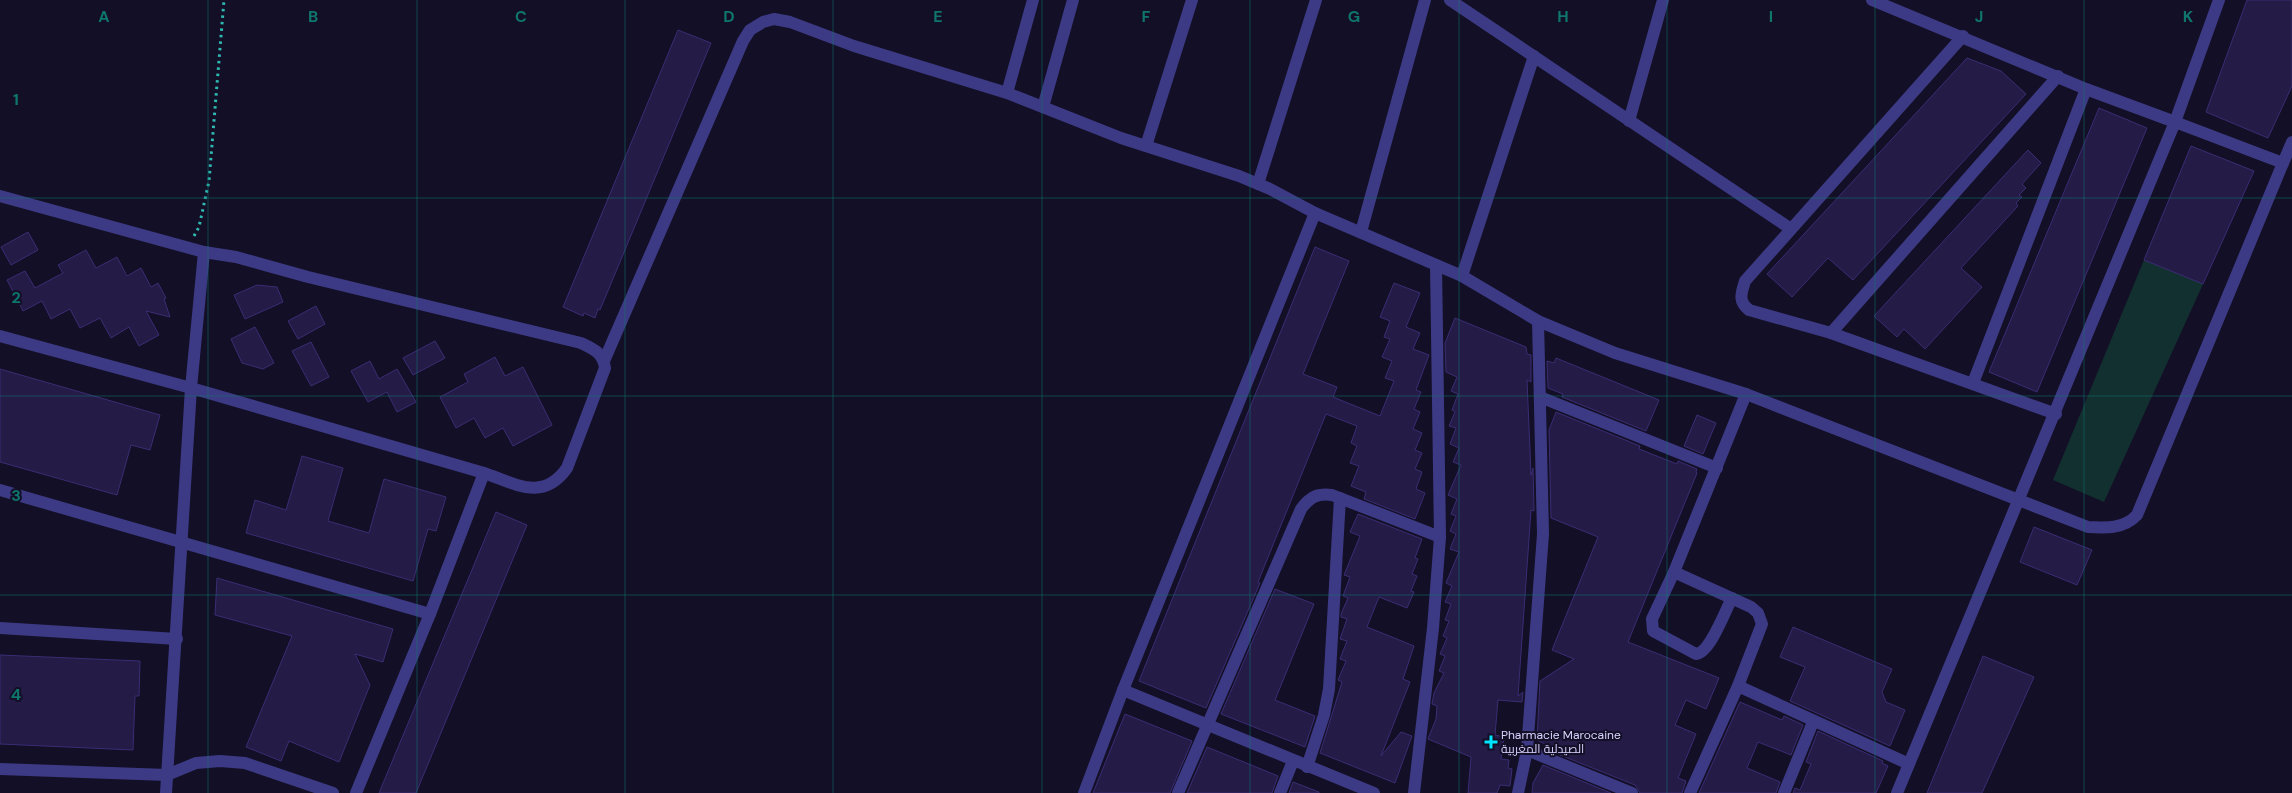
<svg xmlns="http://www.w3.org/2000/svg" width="2292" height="793" font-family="'DM Sans',Cairo,sans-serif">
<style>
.green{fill:#12302f}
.building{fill:#241b47;stroke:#3b2d73}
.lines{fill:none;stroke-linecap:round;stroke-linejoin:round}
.path{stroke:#2fb8b0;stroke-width:3;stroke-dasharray:2.5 4;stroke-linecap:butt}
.minor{stroke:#3d3a85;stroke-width:12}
.tertiary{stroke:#3d3a85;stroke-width:12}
.grid{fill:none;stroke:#0f766e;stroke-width:1;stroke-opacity:0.55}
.poi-dot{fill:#00e5ff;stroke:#130f26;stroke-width:2}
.labels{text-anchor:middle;stroke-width:4;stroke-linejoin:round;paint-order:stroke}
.poi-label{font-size:12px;fill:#d9d4ff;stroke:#130f26;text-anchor:start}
.grid-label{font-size:16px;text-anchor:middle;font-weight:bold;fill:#0f766e;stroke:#130f26;stroke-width:4;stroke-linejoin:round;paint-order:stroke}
</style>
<rect width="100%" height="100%" fill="#130f26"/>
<polygon class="green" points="2144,260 2203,284 2104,502 2053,480"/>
<g class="building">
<polygon points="2247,0 2292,0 2292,86 2268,138 2206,112"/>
<polygon points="678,30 711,43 600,310 598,309 595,318 584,313 583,316 563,307"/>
<polygon points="1967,58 2001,71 2026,94 1853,280 1828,258 1792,297 1767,274"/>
<polygon points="2099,108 2147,128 2037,392 1989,372"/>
<polygon points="2191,146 2254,171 2203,284 2144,260"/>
<polygon points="2028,150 2041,163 2022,184 2026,188 2019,195 2022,197 2016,203 2018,206 1961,268 1982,287 1925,349 1904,329 1897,337 1874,316"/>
<polygon points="28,232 38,250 11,265 1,247"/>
<polygon points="1315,247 1349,261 1303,374 1337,387 1333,397 1380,416 1394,381 1385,378 1392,361 1382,357 1390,339 1384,337 1390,321 1380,317 1394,283 1420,293 1406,327 1420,333 1413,349 1429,355 1416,390 1421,392 1414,409 1420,412 1413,429 1422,433 1415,450 1422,453 1415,469 1422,472 1416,489 1425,493 1415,519 1364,499 1366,492 1351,486 1359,466 1350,463 1357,446 1351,443 1357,426 1326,414 1258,582 1260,583 1206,708 1139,681"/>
<polygon points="86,250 96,268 117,257 127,276 141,268 151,287 158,283 166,298 164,299 170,317 146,311 159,335 139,346 129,327 111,338 100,318 80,328 70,309 51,319 42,301 23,311 7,280 25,271 35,288 63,273 58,265"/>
<polygon points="257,285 277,287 283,302 245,319 234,295"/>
<polygon points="316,306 325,324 298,339 288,321"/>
<polygon points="1455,318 1526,347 1527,354 1531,355 1531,382 1527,380 1531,475 1533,468 1534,511 1531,510 1518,696 1523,692 1522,702 1498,700 1495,735 1504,737 1501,759 1509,760 1508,768 1512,769 1510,786 1500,785 1497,793 1468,793 1471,757 1428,739 1436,719 1437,706 1432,704 1434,693 1444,673 1439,671 1445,656 1440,654 1447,638 1443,636 1449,621 1445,620 1451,604 1445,602 1452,586 1446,583 1459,552 1450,549 1456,534 1450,531 1456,516 1451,514 1457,499 1448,495 1461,465 1453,462 1459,448 1450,444 1456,428 1449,426 1455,412 1452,410 1458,394 1451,391 1457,377 1446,372 1445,343"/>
<polygon points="255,327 274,363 263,369 242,363 231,339"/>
<polygon points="435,341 445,358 413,375 403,358"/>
<polygon points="311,342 329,377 311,386 292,351"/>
<polygon points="495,357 505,376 523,367 552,425 513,446 503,428 485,438 474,418 456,428 440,397 468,382 464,374"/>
<polygon points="1556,358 1659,400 1646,431 1562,397 1563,394 1548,388 1547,361 1554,363"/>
<polygon points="370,361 379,379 397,369 416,402 397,412 387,392 368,402 351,371"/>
<polygon points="0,369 160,415 150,450 131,445 117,495 0,462"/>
<polygon points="1556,412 1640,446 1639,449 1677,464 1678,461 1697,469 1696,472 1697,473 1628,642 1719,678 1706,709 1686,700 1675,725 1696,734 1678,778 1686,781 1682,793 1640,793 1635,785 1550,751 1551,747 1537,740 1540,681 1574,659 1552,650 1598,537 1551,518 1549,430"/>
<polygon points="1697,415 1716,423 1703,454 1684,446"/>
<polygon points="302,456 343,468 328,521 369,533 384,479 446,497 436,531 428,529 413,581 246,533 255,500 286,510"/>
<polygon points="496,512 527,525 416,793 379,793"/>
<polygon points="1358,514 1422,539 1415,558 1418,559 1412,574 1417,576 1411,591 1414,592 1407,608 1379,597 1367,627 1414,646 1403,679 1410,682 1381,756 1401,732 1412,736 1395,783 1320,753 1342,682 1338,680 1346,661 1340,659 1347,641 1340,639 1347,619 1341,617 1341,614 1348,598 1343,596 1350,577 1344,575 1360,536 1350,532"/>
<polygon points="2034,527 2092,550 2077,585 2020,562"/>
<polygon points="217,578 393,629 383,662 355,654 370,685 339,762 289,741 281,761 246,747 292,636 215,615"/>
<polygon points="1275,589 1314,604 1275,700 1315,716 1305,747 1221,714"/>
<polygon points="1793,627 1892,669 1882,692 1886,702 1905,710 1890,746 1790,701 1805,667 1780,657"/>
<polygon points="0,655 140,661 139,696 135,696 133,750 0,744"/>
<polygon points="1983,656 2034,677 1982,793 1927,793"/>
<polygon points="1740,702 1782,720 1784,716 1803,725 1791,755 1758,742 1747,768 1780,782 1776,793 1699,793"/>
<polygon points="1125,714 1192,741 1170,793 1093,793"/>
<polygon points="1818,731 1883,761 1882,763 1888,766 1876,793 1793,793 1795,788 1800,790 1811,764 1806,762"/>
<polygon points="1207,747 1278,776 1272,793 1187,793"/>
<polygon points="1543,765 1611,793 1532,793 1533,783"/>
<polygon points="1293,782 1319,792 1319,793 1289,793"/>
</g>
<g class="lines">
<polyline class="path" points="194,236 199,227 209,181 224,0"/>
<g class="minor">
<polyline points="1450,0 1791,229"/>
<polyline points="1872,0 2086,89 2175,122 2219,0"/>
<path d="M1963,36L1745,281C1741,294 1738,301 1749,310L1831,333L2056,414"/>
<polyline points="1007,93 1033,0"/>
<polyline points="1043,107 1073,0"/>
<polyline points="1629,121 1663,0"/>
<polyline points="1146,146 1192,0"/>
<polyline points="1258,184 1316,0"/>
<polyline points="0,196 204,252 191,388 166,793"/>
<polyline points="1361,232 1425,0"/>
<polyline points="1462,276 1534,56"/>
<polyline points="1831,333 2058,76"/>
<path d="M0,336L191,388L484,473C516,484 543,502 567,468L605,368C603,353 594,349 581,343L308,277L236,257L204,252"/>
<polyline points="604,361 743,41 750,30 763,22 774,19 790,22 854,46 1007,93 1121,138 1239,176 1270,189 1315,213"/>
<polyline points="1973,383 2086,89"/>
<polyline points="1540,397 1717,468"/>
<polyline points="0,490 430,614"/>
<polyline points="1674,572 1751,607 1758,613 1762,624 1738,686 1690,793"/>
<path d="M1732,598C1725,611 1710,653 1696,654L1653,631L1652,619L1674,572L1746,394L2088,527C2106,528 2124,529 2137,515L2283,163"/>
<polyline points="0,628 177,639"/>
<polyline points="1738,686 1909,764"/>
<polyline points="1123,690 1374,793"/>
<polyline points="1527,750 1632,793"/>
<polyline points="1307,767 1324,715 1329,689 1340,498"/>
<polyline points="0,769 167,775 196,763 220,761 245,763 333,793"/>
<polyline points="356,793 430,614 484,473"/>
<polyline points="1084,793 1123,690 1315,213 1462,276 1538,321 1615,353 1746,394"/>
<path d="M1178,793L1301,509C1310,497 1317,493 1332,495L1440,537"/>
<polyline points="1280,793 1293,761"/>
<polyline points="1414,793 1433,628 1440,537 1436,265"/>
<polyline points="1518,793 1527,750 1543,534 1538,321"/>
<polyline points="1784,793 1813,722"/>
</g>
<polyline class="tertiary" points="1897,793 2175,122 2283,163 2292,142"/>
</g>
<path class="grid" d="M208,0V793M417,0V793M625,0V793M833,0V793M1042,0V793M1250,0V793M1459,0V793M1667,0V793M1875,0V793M2084,0V793M0,198H2292M0,396H2292M0,595H2292"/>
<path class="poi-dot" d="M1488.5 734.5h5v5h5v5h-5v5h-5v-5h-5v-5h5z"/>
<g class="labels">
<g class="poi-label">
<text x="1501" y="739">Pharmacie Marocaine<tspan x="1501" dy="14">الصيدلية المغربية</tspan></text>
</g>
</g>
<g class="grid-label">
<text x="104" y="22">A</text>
<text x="313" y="22">B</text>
<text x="521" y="22">C</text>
<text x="729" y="22">D</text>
<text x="938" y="22">E</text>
<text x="1146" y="22">F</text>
<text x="1354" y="22">G</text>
<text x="1563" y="22">H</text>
<text x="1771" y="22">I</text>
<text x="1979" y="22">J</text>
<text x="2188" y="22">K</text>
<text x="16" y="105">1</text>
<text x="16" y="303">2</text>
<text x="16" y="501">3</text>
<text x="16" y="700">4</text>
</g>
</svg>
